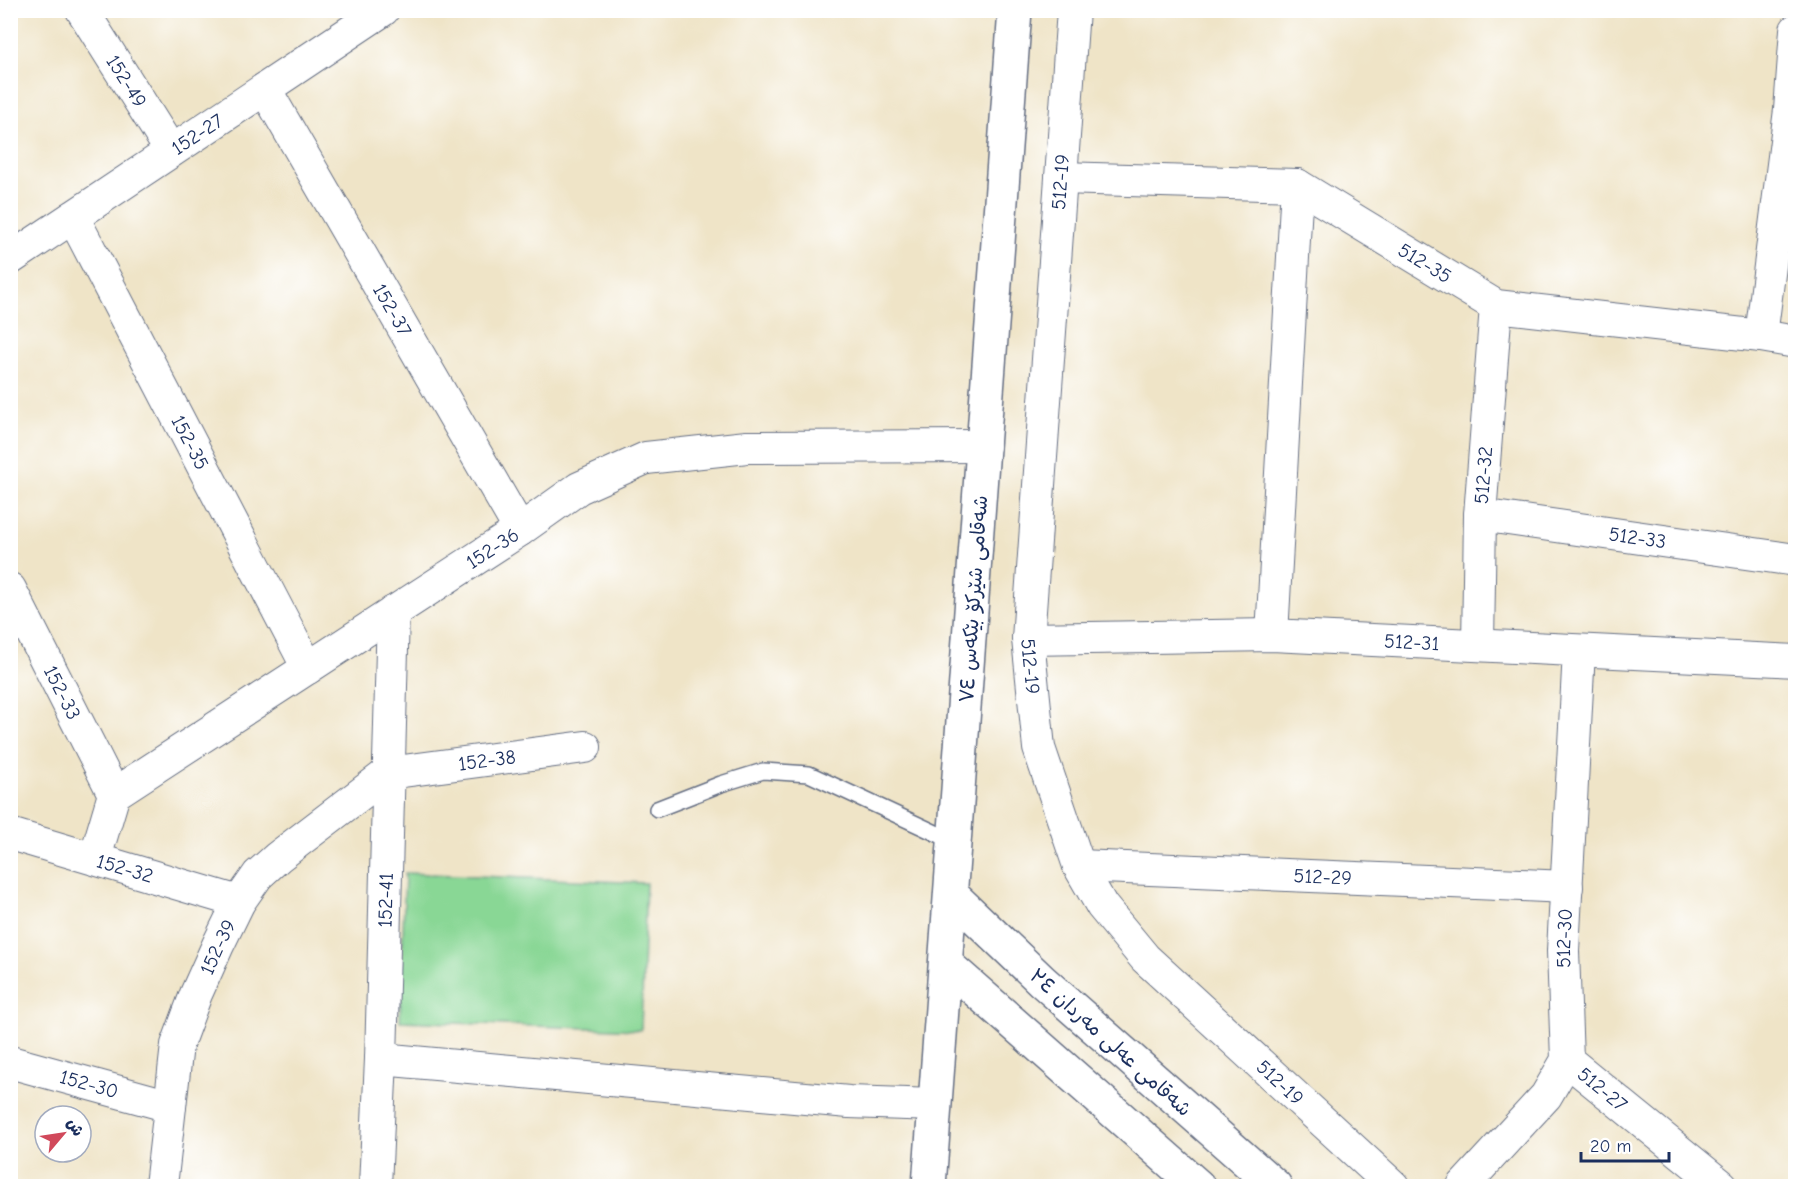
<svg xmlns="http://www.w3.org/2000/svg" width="1806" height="1197" font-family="'Comic Neue','Playpen Sans Arabic',sans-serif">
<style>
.green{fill:#89d795;stroke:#52837a;stroke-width:1.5}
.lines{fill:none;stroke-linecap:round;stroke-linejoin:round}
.lane-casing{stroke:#656e83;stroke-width:18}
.street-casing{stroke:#656e83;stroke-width:34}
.secondary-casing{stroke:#656e83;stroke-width:36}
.lane{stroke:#fff;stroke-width:15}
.street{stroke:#fff;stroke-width:32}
.secondary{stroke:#fff;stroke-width:33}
.labels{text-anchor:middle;stroke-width:4.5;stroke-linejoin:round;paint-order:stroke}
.street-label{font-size:20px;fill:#1b2f5e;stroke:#fff}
</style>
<rect width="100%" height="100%" fill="#fff"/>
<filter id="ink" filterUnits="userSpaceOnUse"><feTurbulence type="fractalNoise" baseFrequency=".0167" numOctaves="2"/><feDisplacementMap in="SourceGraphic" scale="12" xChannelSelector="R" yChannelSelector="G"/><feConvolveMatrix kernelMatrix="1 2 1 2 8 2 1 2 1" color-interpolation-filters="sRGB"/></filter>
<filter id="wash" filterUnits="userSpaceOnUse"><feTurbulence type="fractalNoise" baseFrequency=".008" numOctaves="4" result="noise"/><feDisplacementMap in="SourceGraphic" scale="24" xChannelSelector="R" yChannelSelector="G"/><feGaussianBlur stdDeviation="1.35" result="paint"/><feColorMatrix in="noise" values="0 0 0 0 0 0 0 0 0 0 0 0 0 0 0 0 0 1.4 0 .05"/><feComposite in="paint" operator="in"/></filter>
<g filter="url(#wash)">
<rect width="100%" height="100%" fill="#efe4c7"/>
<polygon class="green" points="405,873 646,883 641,1030 400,1021"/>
</g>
<g filter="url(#ink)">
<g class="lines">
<g class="lane-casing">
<polyline id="lane" points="657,809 721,784 763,771 809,774 955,842"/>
</g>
<g class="street-casing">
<g id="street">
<path id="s1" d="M82,10L171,151"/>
<path id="s2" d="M1073,10L1028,639L1039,748L1079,866L1102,906L1145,958L1393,1186"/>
<path id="s3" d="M265,89L520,530"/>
<path id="s4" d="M1061,178L1297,185L1496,306L1761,336L1796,342"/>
<path id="s5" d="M73,217L308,668"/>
<path id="s6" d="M10,259L383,10"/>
<polyline points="1761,336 1790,110 1796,30"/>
<path id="s7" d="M1480,515L1796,560"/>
<path id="s8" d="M10,589L114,794"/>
<polyline points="1272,635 1297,185"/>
<path id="s9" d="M1028,639L1272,635L1796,661"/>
<path id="s10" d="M1478,645L1480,515L1496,306"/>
<path id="s11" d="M10,834L239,902"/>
<path id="s12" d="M95,858L114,794L520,530L579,488L646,458L747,447L984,446"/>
<path id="s13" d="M1079,866L1567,887"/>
<polyline points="381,1059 849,1102 935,1105"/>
<path id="s14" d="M1567,1060L1722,1186"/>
<path id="s15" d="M10,1062L170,1106"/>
<path id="s16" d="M161,1186L177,1045L196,994L218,945L239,902L258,875L278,857L388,773L585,747"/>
<path id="s17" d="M375,1186L381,1059L393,612"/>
<path id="s18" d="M1463,1186L1546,1096L1567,1060L1563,951L1579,651"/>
</g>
</g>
<g class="secondary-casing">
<g id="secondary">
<polyline points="951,894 1042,981 1275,1186"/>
<polyline points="946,964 1198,1186"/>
<polyline points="929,1186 1015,10"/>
</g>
</g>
<use href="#lane" class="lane"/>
<use href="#street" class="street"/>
<use href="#secondary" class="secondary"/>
</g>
</g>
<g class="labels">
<g class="street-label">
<text dy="7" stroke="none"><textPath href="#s1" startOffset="84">152-49</textPath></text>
<text dy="7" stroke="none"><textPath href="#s6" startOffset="225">152-27</textPath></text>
<text transform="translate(1060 182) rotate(-86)" y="7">512-19</text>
<text dy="7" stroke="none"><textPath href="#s4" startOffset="386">512-35</textPath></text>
<text dy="7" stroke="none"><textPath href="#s3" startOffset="255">152-37</textPath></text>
<text dy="7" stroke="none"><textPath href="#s5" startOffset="254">152-35</textPath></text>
<text dy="7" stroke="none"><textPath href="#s10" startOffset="170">512-32</textPath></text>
<text dy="7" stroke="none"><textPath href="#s7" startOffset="159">512-33</textPath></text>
<text dy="7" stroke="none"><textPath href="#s12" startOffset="518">152-36</textPath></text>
<text transform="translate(973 599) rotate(-86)" y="7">شەقامی شێرکۆ بێکەس ٧٤</text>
<text dy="7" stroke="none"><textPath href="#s9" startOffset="384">512-31</textPath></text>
<text dy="7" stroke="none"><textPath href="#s2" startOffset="658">512-19</textPath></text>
<text dy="7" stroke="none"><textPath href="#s8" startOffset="116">152-33</textPath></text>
<text dy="7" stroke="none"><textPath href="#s16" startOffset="596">152-38</textPath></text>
<text dy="7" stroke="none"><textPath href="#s11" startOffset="120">152-32</textPath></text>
<text dy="7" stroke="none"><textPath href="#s13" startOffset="244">512-29</textPath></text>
<text dy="7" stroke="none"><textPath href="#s17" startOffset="286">152-41</textPath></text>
<text dy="7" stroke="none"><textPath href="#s18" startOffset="286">512-30</textPath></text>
<text dy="7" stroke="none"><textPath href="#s16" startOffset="248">152-39</textPath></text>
<text transform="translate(1111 1042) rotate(42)" y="7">شەقامی عەلی مەردان ٣٤</text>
<text dy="7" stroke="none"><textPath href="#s2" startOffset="1162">512-19</textPath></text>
<text dy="7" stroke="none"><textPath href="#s15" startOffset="82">152-30</textPath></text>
<text dy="7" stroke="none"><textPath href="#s14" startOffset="46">512-27</textPath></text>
</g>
</g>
<rect width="1806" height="1197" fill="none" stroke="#fff" stroke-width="36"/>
<g transform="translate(63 1134) rotate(61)"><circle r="28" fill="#ffffff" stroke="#a4acbf" stroke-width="1.5"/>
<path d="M0-4.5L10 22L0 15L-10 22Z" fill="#d1495b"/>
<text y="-9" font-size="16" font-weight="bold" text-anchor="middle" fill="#1b2f5e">ش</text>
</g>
<path d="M1581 1152v9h88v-9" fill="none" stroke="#1b2f5e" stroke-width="3"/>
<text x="1590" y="1152" font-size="18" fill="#1b2f5e" stroke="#ffffff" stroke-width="4.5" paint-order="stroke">20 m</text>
</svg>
